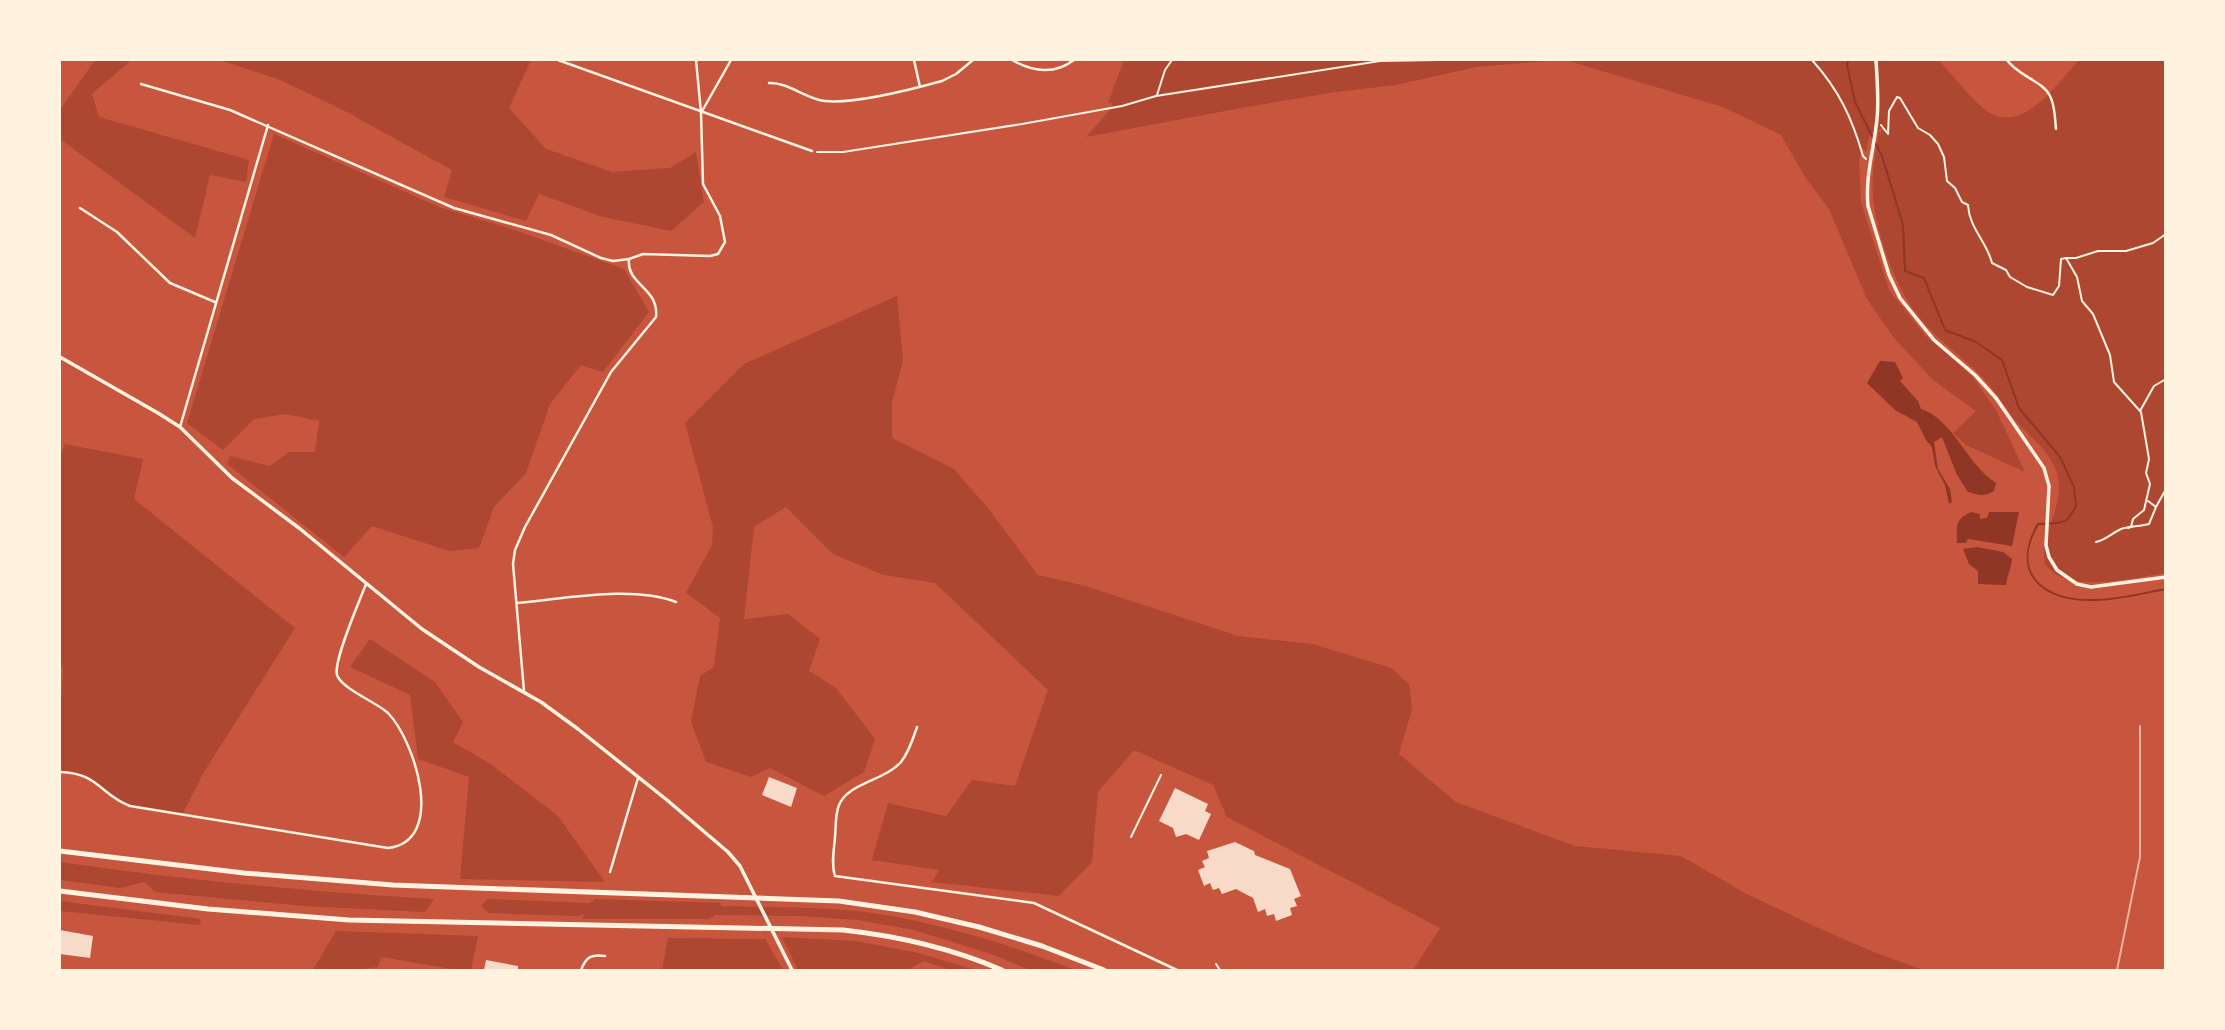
<svg xmlns="http://www.w3.org/2000/svg" width="2225" height="1030" font-family="Mulish,sans-serif">
<style>
.green{fill:#ae4732}
.water{fill:#8f3625}
.lines{fill:none;stroke-linecap:round;stroke-linejoin:round}
.stream{stroke:#8f3625;stroke-width:2}
.building{fill:#f7dbc8}
.path{stroke:#fff3e0;stroke-width:2}
.service{stroke:#fff3e0;stroke-width:2}
.minor{stroke:#fff3e0;stroke-width:2.5}
.tertiary{stroke:#fff3e0;stroke-width:3.5}
.motorway{stroke:#fff3e0;stroke-width:5}
.rail{stroke:#e9b49f;stroke-width:2}
</style>
<rect width="100%" height="100%" fill="#c8553d"/>
<g class="green">
<polygon points="95,60 131,60 92,94 99,117 249,160 246,182 210,175 195,238 60,139 60,110"/>
<polygon points="219,60 531,60 509,108 546,149 612,172 670,168 696,152 704,202 671,231 603,217 539,194 526,221 444,197 452,170 341,109 278,79"/>
<polygon points="1124,60 1558,60 1476,67 1396,85 1336,92 1252,106 1086,137 1111,109 1113,102 1108,103"/>
<path d="M1565,60H1941L1940,62C1953,75 1975,104 1990,113C2025,133 2058,82 2079,60H2165V573C2134,578 2066,595 2045,564C2039,535 2068,502 2056,470C2048,450 2030,437 2016,421C2002,403 1990,383 1973,368C1955,351 1935,337 1919,317C1896,288 1879,241 1874,205C1870,180 1875,155 1879,131L1881,135L1882,128L1870,135L1866,152L1862,147L1859,162L1861,202L1889,290L1925,335L1972,376L1996,410L2025,472L1966,445L1953,433L1976,411L1933,380L1894,338L1867,299L1829,209L1805,177L1781,135L1723,107Z"/>
<polygon points="274,134 442,208 509,228 624,269 649,312 603,372 581,365 550,404 526,473 494,507 479,548 449,551 372,526 344,557 227,464 230,456 270,466 289,452 315,452 319,421 286,414 254,419 223,450 187,423"/>
<polygon points="897,296 903,361 892,402 892,438 954,469 987,507 1038,575 1086,586 1238,636 1313,644 1391,668 1409,684 1412,709 1399,754 1456,802 1575,846 1681,856 1745,893 1814,926 1871,951 1923,970 1413,970 1440,928 1227,817 1213,785 1134,750 1098,792 1092,862 1059,896 932,882 939,870 872,860 888,803 946,816 972,780 1015,786 1048,690 935,583 884,575 833,554 786,507 754,527 744,619 788,614 820,639 809,671 836,688 875,739 864,772 824,796 770,768 751,777 706,762 691,722 700,676 714,667 720,618 686,593 712,545 713,527 685,423 744,364"/>
<polygon points="65,444 143,459 134,499 295,628 204,772 182,815 122,804 85,775 60,771 60,718 63,669 60,662 60,455"/>
<polygon points="370,639 435,682 463,722 453,742 492,765 558,816 605,882 460,879 469,777 418,759 410,695 350,667"/>
<path d="M60,862C184,880 309,892 434,899L425,912L305,906L155,892L144,882L120,888L60,880Z"/>
<path d="M488,899L589,903L595,899L721,903V906C775,908 832,906 886,915C952,927 1013,946 1075,970H1029L997,956L914,930L857,920L799,916L716,915L708,919H582L584,914L578,916L489,913L481,906Z"/>
<polygon points="60,901 201,919 200,925 60,911"/>
<polygon points="336,931 478,936 471,970 458,970 381,957 378,967 355,970 313,970"/>
<polygon points="782,937 855,941 919,953 975,970 950,970 924,961 908,970 798,970"/>
<polygon points="668,938 765,939 783,970 662,970"/>
</g>
<g class="water">
<path d="M1880,361L1895,362L1903,378L1900,381L1918,401L1921,409C1953,419 1967,465 1996,483L1994,491C1985,497 1978,495 1968,492L1957,475L1942,437L1934,442L1938,469L1950,489L1952,502L1949,504L1945,485L1935,466L1932,447L1926,440L1917,422L1895,410L1867,383Z"/>
<path d="M1971,512L1980,514V519L1987,518L1989,512H2019L2012,546L1968,539L1966,543H1957C1957,526 1954,520 1971,512Z"/>
<path d="M1977,547L2003,552L2012,559C2011,569 2007,576 2006,585L1978,584V571L1969,564L1963,549Z"/>
</g>
<g class="lines">
<g class="stream">
<polyline points="1848,60 1847,65 1855,102 1873,138"/>
<path d="M1875,143L1882,156L1903,225L1905,271L1924,278L1945,330L1976,342L2002,360L2019,408L2060,457L2074,487L2076,507L2067,520L2058,523L2038,524C2009,575 2045,602 2095,600C2118,600 2143,593 2166,589"/>
</g>
</g>
<g class="building">
<polygon points="769,777 797,788 791,807 762,795"/>
<polygon points="1175,788 1208,804 1205,811 1211,814 1199,840 1186,834 1176,837 1173,828 1159,821"/>
<polygon points="1235,842 1254,851 1255,855 1290,869 1301,896 1294,899 1297,906 1290,908 1292,915 1276,921 1274,914 1267,916 1265,909 1258,912 1253,898 1236,889 1222,894 1219,888 1213,890 1210,883 1204,886 1198,870 1205,867 1202,861 1209,858 1207,851"/>
<polygon points="60,930 93,936 90,958 60,954"/>
<polygon points="486,960 518,966 518,970 484,970"/>
</g>
<g class="lines">
<g class="path">
<path d="M1812,60C1839,90 1852,118 1863,156L1866,159"/>
<polyline points="1157,95 1165,70 1172,60"/>
<path d="M1881,125L1888,134L1889,111L1897,97L1900,98L1918,128L1930,135L1938,144L1944,157L1947,181L1955,188L1962,202L1968,205C1969,228 1987,242 1992,263L2006,270L2010,277L2027,287L2053,295L2059,286L2061,259L2066,258L2077,277L2082,301L2093,314L2110,355L2114,382L2140,411L2154,386L2166,379"/>
<polyline points="817,152 843,152 1022,124 1122,106 1156,96 1380,61 1438,60"/>
<polyline points="2066,258 2076,258 2098,251 2126,251 2153,243 2166,234"/>
<polyline points="2148,501 2156,507 2166,489"/>
<polyline points="2128,528 2131,527 2133,519 2144,510 2150,484 2146,473 2149,459 2141,412"/>
<path d="M2096,542C2106,540 2112,533 2121,529C2125,527 2142,526 2149,524L2156,507"/>
</g>
<g class="service">
<polyline points="1131,837 1161,775"/>
<polyline points="1216,964 1220,970"/>
</g>
<g class="minor">
<polyline points="558,60 812,151"/>
<polyline points="914,60 920,87"/>
<path d="M1012,60C1033,72 1054,75 1074,60"/>
<path d="M2007,60C2018,76 2043,81 2050,96C2055,105 2055,119 2056,129"/>
<path d="M769,83C788,82 806,99 825,101C854,104 913,89 942,81L956,74L973,60"/>
<polyline points="141,84 230,110 454,208 551,235 601,258 613,261 629,259"/>
<polyline points="701,113 731,60"/>
<polyline points="80,208 117,232 170,283 215,302"/>
<polyline points="180,427 268,125"/>
<path d="M517,603C564,599 632,585 676,602"/>
<path d="M524,691L513,564L515,550L525,527L611,372L656,317C659,287 626,285 629,259L643,254L710,256L718,254L725,242L720,216L703,184L701,113L696,60"/>
<path d="M917,727C913,739 909,752 901,762C884,781 848,783 839,805C835,815 836,827 835,837C834,850 831,864 835,876L1034,903L1177,970"/>
<path d="M60,772C99,773 100,795 130,806L388,848C447,841 415,741 388,713C376,702 342,689 337,675C333,661 360,600 366,584"/>
<polyline points="610,872 638,778"/>
<path d="M581,970C586,957 591,954 605,956"/>
</g>
<g class="tertiary">
<path d="M1876,60C1877,79 1879,100 1877,119C1874,149 1865,176 1868,206L1889,275L1900,298L1934,340L1975,375L1996,398L2044,468L2049,486L2046,545L2049,557L2057,570L2077,584L2091,587L2166,577"/>
<polyline points="60,357 158,413 180,427 232,478 299,528 422,629 479,667 541,702 578,729 667,800 728,852 740,866 792,970"/>
</g>
<g class="motorway">
<polyline points="60,851 244,873 393,885 839,901 915,912 979,927 1042,946 1104,970"/>
<path d="M60,891L208,909L349,920L843,930C898,936 951,948 1002,970"/>
</g>
<polyline class="rail" points="2117,970 2140,857 2140,726"/>
</g>
<rect width="2225" height="1030" fill="none" stroke="#fff3e0" stroke-width="122"/>
</svg>
